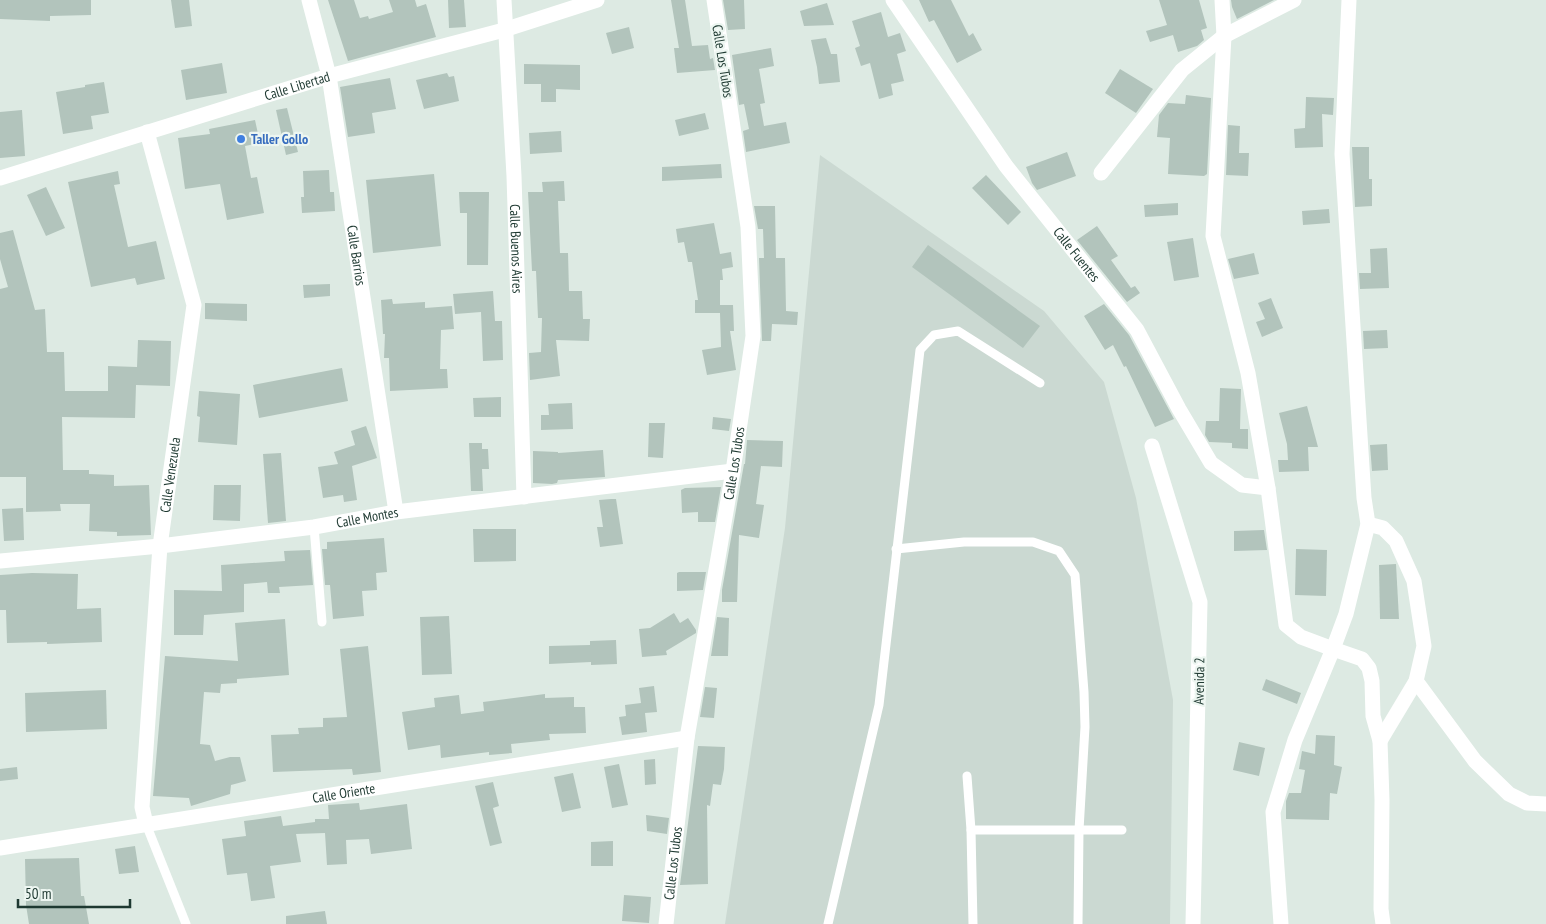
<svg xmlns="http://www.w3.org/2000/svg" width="1546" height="924" font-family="'PT Sans Narrow',sans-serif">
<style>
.built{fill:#cbd9d2}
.building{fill:#b2c4bc}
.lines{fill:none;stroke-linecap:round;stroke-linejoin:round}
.service{stroke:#fff;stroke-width:9}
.minor{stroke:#fff;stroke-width:15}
.shop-dot{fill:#3f7fe0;stroke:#edf6f1;stroke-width:2}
.labels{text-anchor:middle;stroke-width:4.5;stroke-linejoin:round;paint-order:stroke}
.street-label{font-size:14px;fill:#1e3931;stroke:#edf6f1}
.shop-label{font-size:14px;font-weight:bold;fill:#366cbe;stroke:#edf6f1;text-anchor:start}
</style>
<rect width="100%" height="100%" fill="#ddeae3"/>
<polygon class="built" points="820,155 1044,311 1104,382 1136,498 1173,700 1170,924 725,924 785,528"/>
<g class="building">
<polygon points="0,0 91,0 91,15 50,16 50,21 0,19"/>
<polygon points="171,0 189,0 192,26 175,28"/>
<polygon points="328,0 354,0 360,18 368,16 369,19 393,12 389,0 415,0 417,7 426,4 436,37 348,61"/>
<polygon points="448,0 464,0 466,27 449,28"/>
<polygon points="671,0 685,0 692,46 708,45 710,59 713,58 715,70 677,73 674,48 679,48"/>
<polygon points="723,0 744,0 745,29 728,30"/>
<polygon points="919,0 951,0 969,36 973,33 982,50 957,63 934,20 929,22"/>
<polygon points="1159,0 1199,0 1207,28 1201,30 1204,40 1197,46 1178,52 1173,35 1150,42 1146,31 1167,25"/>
<polygon points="1231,0 1274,0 1237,19 1232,7"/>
<polygon points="827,3 834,25 804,26 800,11"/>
<polygon points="881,12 888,37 900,33 906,51 897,54 904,81 891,84 893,95 879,99 870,63 861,66 855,48 860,46 852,21"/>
<polygon points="629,27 634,48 612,54 606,33"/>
<polygon points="826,38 831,54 837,54 840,82 819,84 817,67 811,40"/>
<polygon points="771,48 774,66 759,69 765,103 760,104 764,126 786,122 790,143 746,152 743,131 749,129 744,104 739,105 732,55"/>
<polygon points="222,63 227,93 186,100 181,70"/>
<polygon points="524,64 580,65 580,90 556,89 556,102 541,102 541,84 524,84"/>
<polygon points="1120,69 1153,89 1136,113 1105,93"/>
<polygon points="447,73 449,77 454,76 459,101 424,109 416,80"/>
<polygon points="390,78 396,109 372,113 375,133 348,137 340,87"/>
<polygon points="104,82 109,113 91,116 93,129 63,134 56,92 85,87 85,85"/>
<polygon points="1186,95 1211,98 1207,174 1204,176 1168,174 1170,138 1157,137 1159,115 1168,103 1185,104"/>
<polygon points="1306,97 1334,98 1333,115 1322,114 1323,147 1295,148 1294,129 1305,128"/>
<polygon points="287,108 298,152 286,155 276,110"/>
<polygon points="22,110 25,156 0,158 0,112"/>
<polygon points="705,113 709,129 679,136 675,120"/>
<polygon points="255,120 260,143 245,146 251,178 257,177 264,213 227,220 220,184 185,189 178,138 210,134 209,129"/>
<polygon points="1228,125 1240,126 1239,153 1249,153 1248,176 1226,175"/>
<polygon points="561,131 562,152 530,154 529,133"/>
<polygon points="1352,147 1369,147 1369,179 1372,179 1372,206 1355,207"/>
<polygon points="1067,152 1076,176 1037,190 1032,183 1026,167"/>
<polygon points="721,164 722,178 662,181 662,167"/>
<polygon points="329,170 330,192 334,192 335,211 302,213 301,197 304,197 303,171"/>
<polygon points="118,171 120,184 114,185 128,247 156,241 165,279 137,285 135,278 91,287 68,182"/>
<polygon points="434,174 441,246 373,253 366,180"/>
<polygon points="986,175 1021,212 1008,225 972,188"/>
<polygon points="564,181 565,201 558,201 560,253 568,253 569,291 582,291 583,319 590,319 589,341 556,340 560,376 530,380 529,353 541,352 542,318 538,318 536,271 532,271 528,192 543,192 542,182"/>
<polygon points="46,187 65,228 46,236 27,195"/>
<polygon points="459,192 489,192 488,265 467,265 467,213 460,213"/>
<polygon points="1178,203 1178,215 1145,217 1144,205"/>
<polygon points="754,206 775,206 776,258 785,258 786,311 798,312 797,325 772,324 771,341 762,341 759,258 764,258 763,229 758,229"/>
<polygon points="1329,209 1330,223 1303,225 1302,211"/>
<polygon points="714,223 720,254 731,252 733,267 722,269 723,280 720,280 720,305 733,305 734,331 730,331 736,370 707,375 702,350 721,347 720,313 695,313 695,300 698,300 692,262 688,262 684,242 678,243 676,229"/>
<polygon points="1097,226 1118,256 1111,260 1131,288 1135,286 1140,293 1127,302 1077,240"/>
<polygon points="13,230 35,310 45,309 47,352 64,352 65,391 108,391 108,366 137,367 138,340 171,341 170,386 136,385 135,418 62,417 63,470 89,470 89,474 114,475 114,486 149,485 151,535 117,536 117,532 89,531 90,504 60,504 61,511 26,512 26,477 0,477 0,289 8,287 0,259 0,233"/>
<polygon points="1193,238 1199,277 1174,281 1167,242"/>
<polygon points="928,245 1040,326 1023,348 912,267"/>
<polygon points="1387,248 1389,288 1360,289 1359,273 1371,273 1370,249"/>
<polygon points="1254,253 1259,274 1234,279 1228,259"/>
<polygon points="330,284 330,296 304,298 303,285"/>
<polygon points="493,291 495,321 502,321 503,360 483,361 481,312 455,314 453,294"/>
<polygon points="1271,298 1283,328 1262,337 1256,322 1265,319 1258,303"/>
<polygon points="392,299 393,304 425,302 425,308 452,306 454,329 441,330 440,369 447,369 448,388 390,391 389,358 384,358 385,334 383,334 381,300"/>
<polygon points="205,303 247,304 247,321 205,319"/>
<polygon points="1104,304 1129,335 1174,419 1155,427 1126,366 1124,367 1113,345 1105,350 1084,316"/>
<polygon points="1387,330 1388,348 1364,349 1363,331"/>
<polygon points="342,368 348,401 259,418 253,385"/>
<polygon points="1220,388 1241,389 1240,429 1248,429 1248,449 1232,448 1232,443 1209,442 1205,435 1206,421 1219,421"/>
<polygon points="199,391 240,394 237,445 198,442 200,417 197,416"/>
<polygon points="501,397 501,417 474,417 473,398"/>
<polygon points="572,403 573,429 541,430 541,415 549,415 548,404"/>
<polygon points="1307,406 1318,447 1308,447 1309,471 1279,472 1278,460 1288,460 1287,444 1279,413"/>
<polygon points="713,417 731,419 729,431 712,429"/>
<polygon points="649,423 665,423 663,458 648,457"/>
<polygon points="366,426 377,458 352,466 357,500 344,502 343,495 323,498 318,467 338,464 334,452 355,445 351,431"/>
<polygon points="747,440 783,441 782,467 761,466 756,504 764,505 759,538 739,535 737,602 722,602 722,590 744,464 745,464"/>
<polygon points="469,443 482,443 482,449 488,449 489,469 482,469 483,491 471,491"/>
<polygon points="1387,444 1388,470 1372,471 1370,445"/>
<polygon points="603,450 605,477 558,480 557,483 552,484 533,483 533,451 558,452 558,453"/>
<polygon points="281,453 286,521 268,523 263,454"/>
<polygon points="214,485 241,485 240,521 213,520"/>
<polygon points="721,487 715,522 698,522 698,512 682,513 681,490 685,488"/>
<polygon points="611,499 616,499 623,544 600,547 597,527 603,527 599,500"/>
<polygon points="23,508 24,540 4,541 2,509"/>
<polygon points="473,529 516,529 516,561 474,562"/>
<polygon points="1264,530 1267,550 1234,551 1234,531"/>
<polygon points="384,538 387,572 376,573 377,590 362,591 364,616 333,619 330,585 325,585 322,549 327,549 327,542"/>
<polygon points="1296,549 1327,550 1326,596 1295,595"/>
<polygon points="310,550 313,585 279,587 280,593 268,593 267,582 244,584 244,612 204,615 203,635 174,635 174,590 222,591 221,565 285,561 284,551"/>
<polygon points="1396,564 1399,619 1380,619 1379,565"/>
<polygon points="679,572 706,572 703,590 677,591 677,573"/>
<polygon points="32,573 78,574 77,609 101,608 102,642 47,644 47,642 7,643 6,610 0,610 0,575"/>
<polygon points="674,613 680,623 688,618 696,630 696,633 666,651 667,655 642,657 639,629 650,628"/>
<polygon points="449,616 452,674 422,675 420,617"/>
<polygon points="717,617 729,618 728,656 711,656"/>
<polygon points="285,619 289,675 237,679 237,683 221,684 220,693 204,692 200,744 210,745 215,761 230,757 240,757 246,781 231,785 230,794 191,806 189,798 153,796 165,656 238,661 235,623"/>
<polygon points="616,640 617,664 591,665 591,662 549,664 549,646 590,645 590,641"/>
<polygon points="368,646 381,772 353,775 352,769 273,772 271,735 299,734 298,728 323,727 323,718 347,717 340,649"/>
<polygon points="1266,679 1301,693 1297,704 1262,690"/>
<polygon points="654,686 657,712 645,713 647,732 622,735 619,717 626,716 625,705 641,703 639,688"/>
<polygon points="705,687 717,688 714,718 700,717"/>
<polygon points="106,690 107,729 26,732 25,693"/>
<polygon points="545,694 545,698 574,697 574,707 585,707 586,733 549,734 550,740 511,744 512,753 489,755 489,752 441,758 440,745 408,750 402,712 435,707 434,698 459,695 461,714 484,711 483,702"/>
<polygon points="1316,735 1335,736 1334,765 1342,767 1337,794 1330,793 1329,820 1286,819 1286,801 1289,793 1301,793 1305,770 1299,769 1302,751 1315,754"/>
<polygon points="1239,742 1265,748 1259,776 1233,770"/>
<polygon points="698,746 725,747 724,769 721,785 713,784 710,806 707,805 708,884 680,885"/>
<polygon points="655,759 656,784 645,785 644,760"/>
<polygon points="619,764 628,805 612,808 604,767"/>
<polygon points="17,767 18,779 0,781 0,769"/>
<polygon points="573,773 581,808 562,812 554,777"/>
<polygon points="493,782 499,806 493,808 502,843 490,846 475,786"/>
<polygon points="359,803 360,810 407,804 412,849 371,854 369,839 346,840 347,864 327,865 325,833 296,834 301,862 270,866 275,898 251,901 247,873 227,875 222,839 246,836 244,821 281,816 283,826 315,822 315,819 329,819 328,805"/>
<polygon points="646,815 669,818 667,834 647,831"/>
<polygon points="613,841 613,866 591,866 591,842"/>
<polygon points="135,846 139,872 119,874 115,849"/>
<polygon points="79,858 81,896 84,896 89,924 29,924 26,905 25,859"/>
<polygon points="624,895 651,897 649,923 622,921"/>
<polygon points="325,911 327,924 286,924 286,916"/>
</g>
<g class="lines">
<g class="service">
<polyline points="314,527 322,622"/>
<polyline points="896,549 964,542 1033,542 1059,551 1075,575 1084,692 1085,727 1079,830 1078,924"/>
<polyline points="967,776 971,830 1122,830"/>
<polyline points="146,824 186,924"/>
<polyline points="971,830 973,924"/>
<polyline points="828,924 879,705 920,350 934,335 958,331 1040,383"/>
</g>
<g class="minor">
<path id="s1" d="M309,0L329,76L396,512"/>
<path id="s2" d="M504,0L514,176L524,497"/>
<path id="s3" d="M893,0L1006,166L1137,330L1179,409L1211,463L1242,485L1268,488"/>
<polyline points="1222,0 1224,36 1213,236 1248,373 1268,488 1286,625 1301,637 1333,649 1346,614 1368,524 1364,498 1342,154 1349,0"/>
<polyline points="1101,173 1182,70 1224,36 1294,0"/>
<path id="s4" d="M0,178L329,76L504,30L597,0"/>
<polyline points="1152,446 1200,602 1193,924"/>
<polyline points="1368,524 1383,528 1396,541 1414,581 1424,646 1416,681 1380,741"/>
<path id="s5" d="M0,561L160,546L314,527L396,512L733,471"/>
<polyline points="1416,681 1475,761 1509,794 1527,803 1546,804"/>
<path id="s6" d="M146,824L142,807L160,546L194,305L147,132"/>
<path id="s7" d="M0,848L687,738"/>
<path id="s8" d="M666,924L687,738L733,471L753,336L748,227L714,0"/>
<polyline points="1281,924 1273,812 1295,740 1333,649 1362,659 1369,668 1372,681 1373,716 1380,741 1382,800 1381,909 1383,924"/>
</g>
</g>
<circle class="shop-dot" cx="241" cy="139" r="5"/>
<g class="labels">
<g class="street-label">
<text transform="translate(723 61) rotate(81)" y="5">Calle Los Tubos</text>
<text dy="5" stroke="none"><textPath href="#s4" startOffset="311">Calle Libertad</textPath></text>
<text dy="5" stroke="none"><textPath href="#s2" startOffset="249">Calle Buenos Aires</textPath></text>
<text dy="5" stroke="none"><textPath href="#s3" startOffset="314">Calle Fuentes</textPath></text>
<text dy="5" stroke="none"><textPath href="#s1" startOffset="260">Calle Barrios</textPath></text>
<text dy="5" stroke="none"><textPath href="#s8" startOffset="466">Calle Los Tubos</textPath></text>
<text dy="5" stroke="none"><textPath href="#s6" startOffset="351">Calle Venezuela</textPath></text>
<text dy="5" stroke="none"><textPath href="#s5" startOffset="370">Calle Montes</textPath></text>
<text transform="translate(1199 681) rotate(-89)" y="5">Avenida 2</text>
<text dy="5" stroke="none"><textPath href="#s7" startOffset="348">Calle Oriente</textPath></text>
<text dy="5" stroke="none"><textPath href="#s8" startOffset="61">Calle Los Tubos</textPath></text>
</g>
<g class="shop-label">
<text x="251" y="144">Taller Gollo</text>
</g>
</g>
<path d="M18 899v8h112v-8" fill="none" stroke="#1e3931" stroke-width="2.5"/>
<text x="25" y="899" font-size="15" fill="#1e3931" stroke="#edf6f1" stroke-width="4" paint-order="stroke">50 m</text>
</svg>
